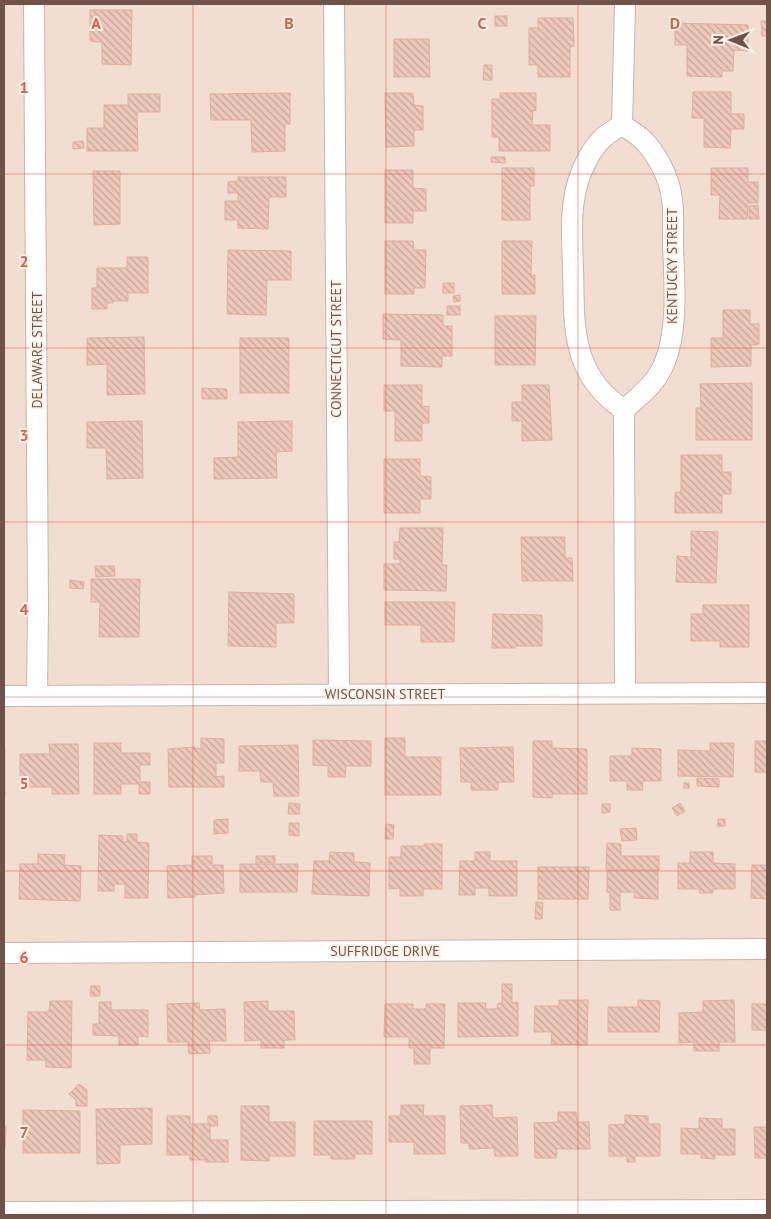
<svg xmlns="http://www.w3.org/2000/svg" width="771" height="1219" font-family="'PT Sans',sans-serif">
<style>
.residential{fill:#f1ded1}
.building{fill:url(#building-back-hatch);stroke:#deae9d}
.lines{fill:none;stroke-linecap:round;stroke-linejoin:round}
.minor-casing{stroke:#c9b4a9;stroke-width:22}
.minor{stroke:#fff;stroke-width:20}
.grid{fill:none;stroke:#db5d4f;stroke-width:1;stroke-opacity:0.55}
.labels{text-anchor:middle;stroke-width:4;stroke-linejoin:round;paint-order:stroke}
.street-label{font-size:14px;fill:#6f534a;stroke:#fdf2e7}
.grid-label{font-size:16px;text-anchor:middle;font-weight:bold;fill:#db5d4f;stroke:#fdf2e7;stroke-width:4;stroke-linejoin:round;paint-order:stroke}
</style>
<defs>
<pattern id="building-back-hatch" width="6" height="6" patternUnits="userSpaceOnUse" patternTransform="scale(1.25)"><rect width="6" height="6" fill="#edc9bb"/><path d="M-1 5l2 2M0 0l6 6M5-1l2 2" fill="none" stroke="#c4a69a"/></pattern>
</defs>
<rect width="100%" height="100%" fill="#faede1"/>
<rect class="residential" x="4" y="4" width="763" height="1211"/>
<g class="building">
<polygon points="90,10 132,10 131,65 102,64 102,42 90,41"/>
<rect x="495" y="16" width="12" height="10"/>
<polygon points="538,18 573,18 574,46 570,47 570,77 538,77 538,65 529,65 529,28 538,28"/>
<polygon points="761,21 767,21 767,36 762,36"/>
<polygon points="675,23 748,25 748,51 734,50 733,71 722,71 722,77 687,76 687,45 675,45"/>
<polygon points="394,39 429,39 430,77 394,77"/>
<polygon points="484,65 492,65 492,80 483,80"/>
<polygon points="693,92 731,92 731,114 744,114 744,129 731,129 730,148 704,147 704,118 692,118"/>
<polygon points="290,93 290,124 285,124 285,151 252,152 251,120 211,120 210,94"/>
<polygon points="385,93 413,93 414,105 423,106 423,130 414,130 414,146 386,147"/>
<polygon points="500,93 536,93 536,111 533,110 532,125 550,125 550,151 499,151 499,137 492,137 492,99 500,99"/>
<polygon points="128,94 160,94 160,112 137,112 138,151 87,151 87,128 104,128 104,105 128,105"/>
<polygon points="83,141 84,148 73,149 73,142"/>
<polygon points="491,157 505,157 505,163 491,162"/>
<polygon points="502,168 534,168 534,186 530,186 530,220 502,220"/>
<polygon points="711,168 748,168 748,182 758,182 758,203 748,203 747,219 719,219 720,195 711,195"/>
<polygon points="385,170 413,170 413,188 426,189 426,211 413,211 413,223 385,223"/>
<polygon points="93,171 120,171 120,224 94,225"/>
<polygon points="238,177 286,177 286,197 269,197 268,229 238,228 238,220 225,220 225,201 238,201 238,193 228,193 228,182 238,181"/>
<polygon points="758,205 759,219 749,219 749,206"/>
<polygon points="385,241 413,241 414,250 426,250 425,288 414,288 414,294 385,294"/>
<polygon points="502,241 532,241 531,275 535,275 535,294 502,294"/>
<polygon points="228,250 291,251 291,280 267,280 266,315 227,314"/>
<polygon points="127,257 148,257 148,293 128,293 128,301 113,301 113,303 107,303 107,309 92,309 92,288 97,288 97,268 127,268"/>
<rect x="443" y="283" width="11" height="10"/>
<polygon points="460,295 460,301 454,302 453,296"/>
<rect x="447" y="306" width="13" height="9"/>
<polygon points="723,310 750,310 750,324 759,324 759,344 751,345 751,366 711,367 711,338 723,338"/>
<polygon points="383,314 443,315 443,326 452,326 452,356 442,356 442,367 401,366 401,340 383,339"/>
<polygon points="495,316 536,316 535,365 495,365"/>
<polygon points="144,337 145,394 107,395 107,364 87,365 87,338"/>
<rect x="240" y="338" width="49" height="55"/>
<polygon points="752,383 752,440 696,440 696,408 701,408 700,384"/>
<polygon points="384,385 422,385 422,407 429,406 429,423 422,423 422,441 395,441 395,411 384,411"/>
<polygon points="522,385 549,385 552,440 522,441 522,421 512,421 512,402 522,402"/>
<polygon points="202,388 227,389 227,399 202,399"/>
<polygon points="142,421 143,478 107,479 106,448 87,448 87,422"/>
<polygon points="292,421 292,451 276,452 277,478 214,479 214,458 238,457 238,422"/>
<polygon points="681,455 722,455 722,472 731,472 731,494 722,494 722,513 675,513 675,492 681,492"/>
<polygon points="384,459 420,459 420,476 431,477 431,499 420,499 420,513 384,513"/>
<polygon points="400,528 443,528 442,565 447,565 446,591 384,590 384,564 400,564 400,559 394,559 394,542 399,542"/>
<polygon points="691,531 718,532 716,583 676,582 677,556 691,557"/>
<polygon points="521,537 565,537 565,558 572,558 573,581 522,581"/>
<polygon points="95,566 114,566 115,576 96,577"/>
<polygon points="91,579 140,579 139,637 99,637 100,602 91,602"/>
<polygon points="70,580 84,582 83,589 70,588"/>
<polygon points="229,592 294,594 294,623 276,623 276,647 228,646"/>
<polygon points="385,602 455,602 454,642 421,642 421,625 385,625"/>
<polygon points="703,605 749,605 749,647 720,647 720,641 691,641 691,614 703,614"/>
<polygon points="493,614 542,615 542,646 515,646 515,648 492,648"/>
<polygon points="201,738 224,739 224,763 216,763 216,777 224,776 224,787 169,787 168,749 195,747 195,748 201,749"/>
<polygon points="385,738 405,738 405,757 441,757 441,795 385,795"/>
<polygon points="313,740 371,741 371,766 346,766 345,777 328,777 328,766 313,765"/>
<polygon points="533,741 552,741 552,748 587,749 587,794 552,794 552,798 533,797"/>
<rect x="755" y="741" width="12" height="31"/>
<polygon points="94,743 121,743 121,753 150,753 150,765 140,765 140,782 150,782 150,794 139,794 139,784 121,784 121,794 94,794"/>
<polygon points="710,743 734,743 733,777 678,776 678,750 710,751"/>
<polygon points="49,744 78,744 79,794 52,794 52,787 20,787 20,754 50,754"/>
<polygon points="298,745 299,796 274,796 273,782 261,782 260,771 239,771 239,746"/>
<polygon points="513,747 514,782 498,782 498,790 471,790 471,782 461,782 460,748"/>
<rect x="4" y="748" width="1" height="49"/>
<polygon points="632,748 661,749 661,781 642,781 643,790 627,790 627,781 610,781 610,756 632,756"/>
<polygon points="697,778 719,779 719,787 697,786"/>
<rect x="684" y="783" width="5" height="5"/>
<polygon points="289,803 300,804 299,814 288,814"/>
<polygon points="680,803 685,811 677,816 672,808"/>
<polygon points="602,804 610,804 610,812 602,813"/>
<polygon points="228,819 228,833 214,834 214,820"/>
<rect x="718" y="819" width="7" height="7"/>
<polygon points="289,823 299,823 299,836 289,835"/>
<polygon points="386,824 394,825 393,839 385,839"/>
<polygon points="636,828 637,840 622,841 620,829"/>
<polygon points="127,834 137,834 137,842 149,843 148,898 125,898 125,884 114,884 114,891 98,891 99,835 123,836 123,842 127,842"/>
<polygon points="607,843 621,844 621,856 659,856 659,870 606,869"/>
<polygon points="424,844 442,844 442,889 423,889 423,896 400,896 400,888 389,889 389,857 401,857 401,846 424,846"/>
<polygon points="330,852 354,853 354,862 370,863 369,896 312,894 314,861 329,861"/>
<polygon points="475,852 490,852 490,861 517,861 517,896 489,896 489,888 475,888 475,895 459,895 460,861 475,861"/>
<polygon points="690,852 713,852 713,863 735,864 735,889 713,889 713,893 699,893 700,889 678,889 678,863 690,863"/>
<polygon points="38,854 65,855 64,865 81,866 80,901 19,899 20,864 38,864"/>
<polygon points="192,856 212,856 212,865 223,865 224,893 195,895 195,897 168,898 167,866 192,865"/>
<rect x="256" y="856" width="19" height="7"/>
<polygon points="240,864 298,864 297,892 240,892"/>
<polygon points="752,865 767,865 767,899 751,898"/>
<polygon points="538,867 589,867 588,899 538,899"/>
<polygon points="607,870 658,870 658,899 634,898 635,892 620,892 620,910 610,910 610,892 607,892"/>
<polygon points="536,902 543,903 542,919 535,919"/>
<polygon points="502,984 512,984 512,1003 518,1002 518,1036 458,1037 458,1003 486,1003 485,1009 497,1009 498,1003 502,1003"/>
<polygon points="91,986 100,986 100,996 90,996"/>
<polygon points="559,1000 588,1000 587,1045 551,1044 552,1032 534,1032 535,1006 559,1006"/>
<polygon points="638,1000 660,1001 659,1032 608,1032 608,1007 638,1007"/>
<polygon points="734,1000 735,1042 719,1042 719,1051 694,1051 694,1042 679,1043 679,1013 703,1012 703,1001"/>
<polygon points="50,1001 72,1001 71,1068 46,1067 46,1060 27,1060 28,1012 49,1012"/>
<polygon points="268,1001 268,1011 294,1011 295,1040 284,1040 284,1048 261,1048 261,1040 245,1041 244,1002"/>
<polygon points="99,1002 111,1002 111,1010 148,1010 148,1037 138,1036 138,1045 119,1045 119,1036 93,1035 93,1024 99,1024"/>
<polygon points="199,1003 200,1010 225,1009 226,1041 209,1041 210,1053 189,1054 188,1042 168,1042 167,1004"/>
<polygon points="385,1004 413,1004 413,1009 426,1009 426,1004 445,1004 444,1048 430,1048 430,1064 414,1064 414,1048 409,1048 409,1037 384,1037"/>
<rect x="752" y="1004" width="15" height="26"/>
<polygon points="79,1084 87,1090 87,1106 76,1106 76,1100 69,1094"/>
<polygon points="401,1105 424,1105 423,1116 445,1116 445,1154 414,1154 414,1142 389,1142 389,1116 401,1116"/>
<polygon points="492,1105 493,1118 517,1117 518,1156 495,1156 494,1148 469,1149 469,1143 461,1143 460,1106"/>
<polygon points="241,1106 269,1106 269,1122 295,1122 295,1156 269,1156 269,1161 241,1160"/>
<polygon points="152,1108 152,1144 120,1145 120,1163 97,1164 96,1109"/>
<polygon points="23,1110 80,1111 80,1153 23,1153"/>
<polygon points="558,1112 576,1112 577,1122 589,1122 590,1149 557,1149 556,1158 535,1158 534,1123 558,1122"/>
<polygon points="625,1115 648,1116 648,1124 660,1124 660,1156 635,1156 635,1162 627,1162 627,1156 609,1156 609,1125 625,1124"/>
<polygon points="167,1116 190,1116 190,1124 208,1124 208,1116 217,1116 218,1126 210,1126 210,1140 228,1140 228,1162 205,1162 205,1160 190,1160 190,1155 167,1155"/>
<polygon points="699,1118 722,1119 722,1129 735,1129 735,1155 715,1155 715,1159 701,1158 702,1154 681,1154 681,1128 699,1129"/>
<polygon points="314,1121 372,1121 372,1154 355,1154 355,1159 331,1159 331,1155 314,1155"/>
<polygon points="4,1126 6,1126 5,1148 4,1148"/>
<polygon points="754,1127 767,1127 767,1158 755,1158"/>
</g>
<g class="lines">
<g class="minor-casing">
<g id="minor">
<polyline points="34,4 38,605 37,696"/>
<polyline points="334,4 339,694"/>
<path d="M622,125C628,129 635,133 641,138C651,147 661,163 666,176C675,197 673,221 673,243C674,280 679,330 664,364C656,384 639,396 624,410L625,693"/>
<path d="M622,125C616,129 608,133 603,138C594,146 586,161 581,173C569,203 572,237 573,267C574,297 572,329 582,358C591,382 604,396 624,410"/>
<polyline points="622,125 625,4"/>
<polyline points="4,696 767,693"/>
<polyline points="4,953 767,949"/>
<polyline points="4,1212 767,1210"/>
</g>
</g>
<use href="#minor" class="minor"/>
</g>
<path class="grid" d="M193,4V1215M386,4V1215M578,4V1215M4,174H767M4,348H767M4,522H767M4,697H767M4,871H767M4,1045H767"/>
<g class="labels">
<g class="street-label">
<text transform="translate(672 266) rotate(-90)" y="5">KENTUCKY STREET</text>
<text transform="translate(336 349) rotate(-90)" y="5">CONNECTICUT STREET</text>
<text transform="translate(37 350) rotate(-90)" y="5">DELAWARE STREET</text>
<text x="385" y="699">WISCONSIN STREET</text>
<text x="385" y="956">SUFFRIDGE DRIVE</text>
</g>
</g>
<g class="grid-label">
<text x="96" y="29">A</text>
<text x="289" y="29">B</text>
<text x="482" y="29">C</text>
<text x="675" y="29">D</text>
<text x="24" y="93">1</text>
<text x="24" y="267">2</text>
<text x="24" y="441">3</text>
<text x="24" y="615">4</text>
<text x="24" y="789">5</text>
<text x="24" y="963">6</text>
<text x="24" y="1138">7</text>
</g>
<rect width="771" height="1219" fill="none" stroke="#6f534a" stroke-width="10"/>
<g transform="translate(731 40) rotate(271)" stroke="#fdf2e7" stroke-width="4" paint-order="stroke">
<path d="M0-4L9 19L0 12L-9 19Z" fill="#6f534a"/>
<text y="-8" font-size="14" font-weight="bold" text-anchor="middle" fill="#6f534a">N</text>
</g>
</svg>
